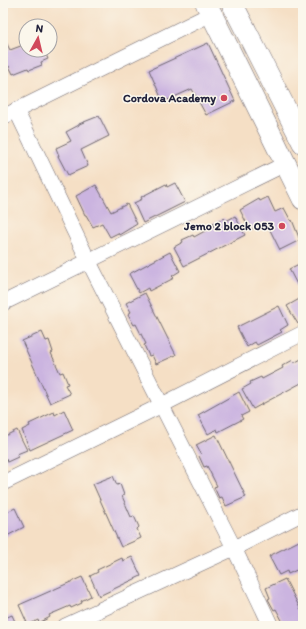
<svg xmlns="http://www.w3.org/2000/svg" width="306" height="629" font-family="Itim,sans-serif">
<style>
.building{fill:#cbb4e0}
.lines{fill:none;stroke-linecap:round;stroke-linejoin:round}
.street-casing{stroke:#6c646b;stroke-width:16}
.secondary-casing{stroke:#6c646b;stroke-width:22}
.street{stroke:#fff;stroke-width:15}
.secondary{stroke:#fff;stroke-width:21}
.poi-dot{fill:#d1495b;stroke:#fbf7ec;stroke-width:1.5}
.labels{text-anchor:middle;stroke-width:3;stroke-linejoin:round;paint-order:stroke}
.poi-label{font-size:12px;font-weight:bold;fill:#22223b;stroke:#fbf7ec;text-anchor:end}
</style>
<rect width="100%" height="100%" fill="#fbf7ec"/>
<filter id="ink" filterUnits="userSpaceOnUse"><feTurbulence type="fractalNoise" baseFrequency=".025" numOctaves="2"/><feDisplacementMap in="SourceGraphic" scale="8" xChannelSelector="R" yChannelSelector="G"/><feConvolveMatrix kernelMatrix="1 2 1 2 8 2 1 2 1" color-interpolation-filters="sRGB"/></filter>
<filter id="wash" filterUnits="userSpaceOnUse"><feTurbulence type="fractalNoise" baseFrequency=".012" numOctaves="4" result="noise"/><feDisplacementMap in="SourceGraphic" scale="16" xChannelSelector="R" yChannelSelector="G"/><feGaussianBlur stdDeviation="0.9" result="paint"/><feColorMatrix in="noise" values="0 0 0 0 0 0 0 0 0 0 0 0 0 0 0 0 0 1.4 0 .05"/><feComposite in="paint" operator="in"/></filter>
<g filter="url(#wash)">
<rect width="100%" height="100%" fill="#f5dfc5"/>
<g id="blocks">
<g class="building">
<polygon points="3,36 10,50 26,44 26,50 44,50 48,59 41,62 42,65 29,70 28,68 13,74 9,66 3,69"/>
<polygon points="208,43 235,101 206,115 192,89 163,102 149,70"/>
<polygon points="99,116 109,136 81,150 88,166 68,175 58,156 59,156 56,148 71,141 66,132 79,125 79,124"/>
<polygon points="175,183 185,202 143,223 134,203 142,199 141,197 166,184 167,187"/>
<polygon points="96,185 111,212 127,204 137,224 119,235 118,233 110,237 102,223 93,227 86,215 85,215 76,196"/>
<polygon points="268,197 275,212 284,208 291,221 292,220 300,240 280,250 266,222 250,230 240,210 259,199 260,201"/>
<polygon points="235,216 245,235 184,266 174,247 183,242 182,240 193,235 194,237 214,226 213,224 224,218 226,221"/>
<polygon points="170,252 180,271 172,276 174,278 149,291 148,288 139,293 129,274"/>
<polygon points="303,262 303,296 289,269"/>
<polygon points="145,293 176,355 156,364 152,355 149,356 144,345 146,344 136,324 134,325 128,314 131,312 126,303"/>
<polygon points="303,297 303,321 298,324 287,306"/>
<polygon points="279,306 288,325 280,330 282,332 257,345 255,342 247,347 237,327"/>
<polygon points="42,332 46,341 49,340 53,352 51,353 60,373 63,372 68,384 65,385 70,394 50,403 22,341"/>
<polygon points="303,358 303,382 253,409 242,389 251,384 250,382 261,377 262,379 283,368 282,366 293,360 294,363"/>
<polygon points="239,392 249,412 241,416 243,419 218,432 217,429 208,434 198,415"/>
<polygon points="64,410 73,430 30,450 22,430 30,426 29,424 54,412 55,415"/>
<polygon points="17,430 27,450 17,454 18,457 7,462 6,459 3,461 3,437"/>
<polygon points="216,435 246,497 226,506 222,497 219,498 214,487 217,486 207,466 204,467 199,456 201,454 196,445"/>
<polygon points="113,476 117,485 120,484 124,495 122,496 131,517 134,516 139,527 137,529 141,538 121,547 93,484"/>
<polygon points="15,508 24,527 3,538 3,510 5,509 7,512"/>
<polygon points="303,539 303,567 288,574 287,571 279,575 269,556"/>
<polygon points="132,557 141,576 99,596 90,576 98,572 97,570 122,558 123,561"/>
<polygon points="82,577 91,596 81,601 82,603 71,608 70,606 49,615 50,617 39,623 38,620 28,625 19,605"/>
<polygon points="285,579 303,614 303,626 285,626 276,609 274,610 268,599 270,598 266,588"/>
<polygon points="12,615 17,626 3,626 3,619"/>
</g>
</g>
</g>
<g filter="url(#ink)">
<use href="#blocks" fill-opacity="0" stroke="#6c646b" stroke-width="1"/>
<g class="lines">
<g class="street-casing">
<g id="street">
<polyline points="16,110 88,260 234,548 271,626"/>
<polyline points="3,117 211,14"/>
<polyline points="3,303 285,164"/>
<polyline points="3,483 162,405 303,333"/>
<polyline points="65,626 234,548 303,513"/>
</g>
</g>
<g class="secondary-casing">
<g id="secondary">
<polyline points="206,3 303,199"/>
<polyline points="232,3 303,143"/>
</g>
</g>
<use href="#street" class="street"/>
<use href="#secondary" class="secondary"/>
</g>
</g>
<g class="poi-dot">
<circle cx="224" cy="98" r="4"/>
<circle cx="282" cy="226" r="4"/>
</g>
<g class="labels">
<g class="poi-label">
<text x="216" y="102">Cordova Academy</text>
<text x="274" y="230">Jemo 2 block 053</text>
</g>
</g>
<rect width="306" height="629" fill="none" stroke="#fbf7ec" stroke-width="16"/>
<g transform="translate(38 38) rotate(8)"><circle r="19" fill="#fbf7ec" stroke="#a4a2a5"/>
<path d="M0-3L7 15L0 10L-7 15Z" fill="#d1495b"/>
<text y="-6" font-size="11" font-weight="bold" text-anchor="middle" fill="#22223b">N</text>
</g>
</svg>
